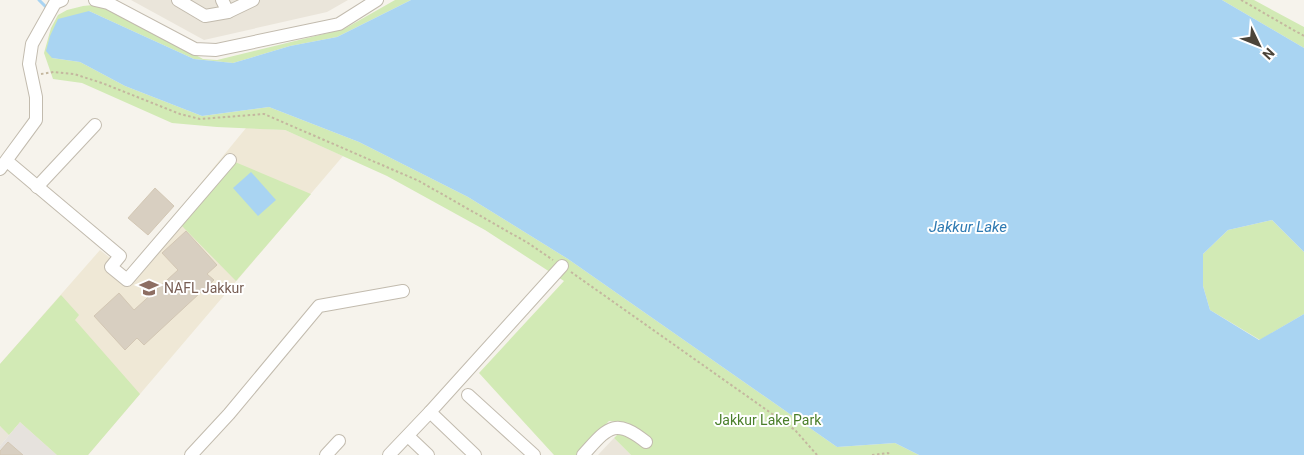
<svg xmlns="http://www.w3.org/2000/svg" width="1304" height="455" font-family="Roboto,sans-serif">
<style>
.residential{fill:#eae5da}
.industrial{fill:#e6e2dd}
.education{fill:#efe8d6}
.green{fill:#d2eab5}
.water{fill:#a9d4f2}
.lines{fill:none;stroke-linecap:round;stroke-linejoin:round}
.stream{stroke:#a9d4f2;stroke-width:3}
.building{fill:#d8cfc1;stroke:#d3c7b4}
.minor-casing{stroke:#c2bbae;stroke-width:14}
.path{stroke:#c4b79f;stroke-width:2;stroke-dasharray:2.5 2.5;stroke-linecap:butt}
.minor{stroke:#fff;stroke-width:12}
.labels{text-anchor:middle;stroke-width:4;stroke-linejoin:round;paint-order:stroke}
.education-label{font-size:14px;fill:#785e54;stroke:#fff;text-anchor:start}
.park-label{font-size:14px;fill:#4a7f2a;stroke:#fff}
.water-label{font-size:15px;font-style:italic;fill:#2e7ab2;stroke:#fff}
</style>
<rect width="100%" height="100%" fill="#f6f3ec"/>
<g class="residential">
<polygon points="131,0 348,0 327,12 204,40"/>
<polygon points="0,426 9,435 0,446"/>
<polygon points="614,438 631,455 598,455"/>
</g>
<polygon class="industrial" points="20,422 57,455 0,455 0,446"/>
<polygon class="education" points="246,128 285,130 343,156 88,455 57,455 20,422 9,435 0,426 0,364 100,250 128,272"/>
<g class="green">
<polygon points="395,0 411,0 337,37 290,46 233,63 194,59 89,11 52,58 80,62 125,86 202,116 269,107 359,142 468,197 568,259 837,447 895,443 919,455 631,455 614,438 629,423 609,421 576,455 554,455 479,373 564,281 485,230 387,176 285,130 217,127 172,123 82,83 53,79 44,53 51,28 58,15 67,10 83,6 93,5 108,9 135,22 203,59 217,60 344,29"/>
<polygon points="1222,0 1254,0 1304,27 1304,48"/>
<polygon points="235,162 311,194 236,281 179,223"/>
<polygon points="1272,220 1304,252 1304,314 1260,340 1210,310 1203,286 1203,254 1228,230"/>
<polygon points="61,295 79,315 75,320 140,394 88,455 57,455 20,422 9,435 0,426 0,364"/>
</g>
<g class="water">
<polygon points="411,0 1222,0 1304,48 1304,252 1272,220 1228,230 1203,254 1203,286 1210,310 1259,340 1304,314 1304,455 919,455 895,443 837,447 568,259 468,197 359,142 269,107 202,116 125,86 80,62 52,58 46,51 50,36 58,19 89,11 194,59 233,63 290,46 337,37"/>
<polygon points="251,172 276,200 258,216 233,188"/>
</g>
<g class="lines">
<polyline class="stream" points="39,0 49,10"/>
</g>
<g class="building">
<polygon points="155,188 174,206 148,235 128,218"/>
<polygon points="186,231 217,265 207,274 214,280 144,345 137,338 125,350 94,316 119,293 134,310 178,270 162,253"/>
<polygon points="8,442 23,455 0,455 0,451"/>
</g>
<g class="lines">
<g class="minor-casing">
<g id="minor">
<polyline points="95,0 108,3 195,49 216,50 339,24 377,0"/>
<polyline points="178,0 205,16 228,12 253,0"/>
<polyline points="222,0 228,12"/>
<polyline points="7,161 120,256 111,267 127,280 230,160"/>
<polyline points="0,169 36,120 36,97 29,64 32,44 55,3 62,0"/>
<polyline points="37,187 95,125"/>
<polyline points="468,395 534,455"/>
<polyline points="430,412 562,266"/>
<polyline points="408,436 428,455"/>
<polyline points="191,455 229,414 319,306 403,291"/>
<polyline points="326,455 339,441"/>
<polyline points="389,455 430,412 475,455"/>
<path d="M583,455C607,429 614,416 646,442"/>
</g>
</g>
<g class="path">
<polyline points="1241,0 1304,36"/>
<polyline points="41,74 54,72 74,74 102,83 180,114 200,119 264,114 419,181 528,243 553,260"/>
<polyline points="571,272 795,430 817,455"/>
<polyline points="872,455 888,453 891,455"/>
</g>
<use href="#minor" class="minor"/>
</g>
<defs>
<g id="school-bare" transform="scale(1.5)"><path d="M0-5L7-2L0 1L-7-2ZM-4 1L0 2.5L4 1V4Q0 6-4 4Z" fill="#8d6e63" stroke="#fff" stroke-width="2.5" paint-order="stroke"/></g>
</defs>
<g fill-rule="evenodd">
<use href="#school-bare" x="149" y="288"/>
</g>
<g class="labels">
<g class="education-label">
<text x="164" y="293">NAFL Jakkur</text>
</g>
<g class="park-label">
<text x="768" y="425">Jakkur Lake Park</text>
</g>
<g class="water-label">
<text x="968" y="232">Jakkur Lake</text>
</g>
</g>
<g transform="translate(1259 45) rotate(133)" stroke="#ffffff" stroke-width="4" paint-order="stroke">
<path d="M0-4L9 19L0 12L-9 19Z" fill="#4b4439"/>
<text y="-8" font-size="14" font-weight="bold" text-anchor="middle" fill="#4b4439">N</text>
</g>
</svg>
